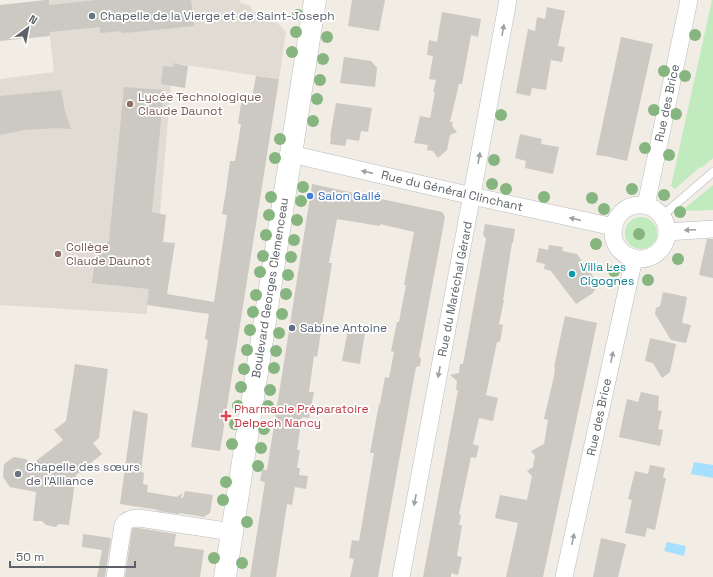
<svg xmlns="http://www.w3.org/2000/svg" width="713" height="577" font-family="'Space Grotesk',sans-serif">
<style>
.education{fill:#e0dcd4}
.green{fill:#c2eabf}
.water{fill:#a6dfff}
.building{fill:#ccc8c2}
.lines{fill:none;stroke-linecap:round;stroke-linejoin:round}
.service-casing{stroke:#b7bbc0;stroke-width:9}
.minor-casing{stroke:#b7bbc0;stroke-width:18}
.secondary-casing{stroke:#b6bbc0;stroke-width:23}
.service{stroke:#fff;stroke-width:8}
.minor{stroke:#fff;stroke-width:17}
.secondary{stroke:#fff;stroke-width:22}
.tree{fill:#86b57f}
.oneway{fill:#9da1a4}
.worship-dot{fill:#6b7280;stroke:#fff;stroke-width:1.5}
.education-dot{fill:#8d6e63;stroke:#fff;stroke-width:1.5}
.shop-dot{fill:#3f7fe0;stroke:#fff;stroke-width:1.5}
.culture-dot{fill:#0f9aa8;stroke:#fff;stroke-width:1.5}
.service-dot{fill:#5c6f8a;stroke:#fff;stroke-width:1.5}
.health-dot{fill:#e0444e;stroke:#fff;stroke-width:1.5}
.labels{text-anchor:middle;stroke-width:3.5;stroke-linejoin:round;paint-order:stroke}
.worship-label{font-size:12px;fill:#5b616d;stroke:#fff;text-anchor:start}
.education-label{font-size:12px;fill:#785e54;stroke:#fff;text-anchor:start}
.street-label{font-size:12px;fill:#5c6267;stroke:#fff}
.shop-label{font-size:12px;fill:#366cbe;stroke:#fff;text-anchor:start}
.culture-label{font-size:12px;fill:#0d838f;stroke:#fff;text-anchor:start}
.service-label{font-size:12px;fill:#4e5e75;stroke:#fff;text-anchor:start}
.health-label{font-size:12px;fill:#be3a42;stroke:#fff;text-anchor:start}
</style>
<rect width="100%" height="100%" fill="#f1ede5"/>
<polygon class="education" points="49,0 240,0 241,3 251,6 253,12 267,12 286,32 279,79 173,63 160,213 158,241 156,241 147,309 147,314 0,305 0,79 54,72 50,36"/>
<g class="green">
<polygon points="712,0 713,0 713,158 701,168 700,167 675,189 671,186"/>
<polygon points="713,185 713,210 686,211 685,208"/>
<circle cx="641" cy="233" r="16"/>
</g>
<g class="water">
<polygon points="694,462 713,465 713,478 691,474"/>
<polygon points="667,542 686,546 684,556 664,551"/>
</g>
<g class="building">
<polygon points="45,0 49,0 49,5 96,0 191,0 194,26 135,32 122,33 121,31 100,33 100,27 50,32 50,36 0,41 0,5"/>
<polygon points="352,0 385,0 379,31 348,26"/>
<polygon points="547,7 565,11 558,46 565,47 562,62 551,60 546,90 532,88 530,96 516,93 528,29 535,31 537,17 545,19"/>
<polygon points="442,12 481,19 478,37 471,35 462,84 459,84 450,122 453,122 452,126 457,132 450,135 447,150 438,158 433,151 427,150 428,145 414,143 420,116 430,118 435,92 433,92 436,80 429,79 433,56 427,55 429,40 437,42"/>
<polygon points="621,37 653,44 627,161 605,156 596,155"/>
<polygon points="344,57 371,61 377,68 375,87 340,83"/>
<polygon points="173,63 188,66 185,88 161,84 163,66 173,67"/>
<polygon points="256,76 279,79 220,451 191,447 208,340 205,339 209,314 147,305 149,289 92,283 96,251 106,252 107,241 109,242 124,87 164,90 152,212 166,215 163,242 175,243 167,294 214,302 227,215 222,214 226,191 230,161 235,161 241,124 238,124 242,97 252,98"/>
<polygon points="61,90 65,111 71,129 56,128 24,130 0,135 0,96"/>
<polygon points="336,103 372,108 368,132 361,131 359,141 347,139 345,146 330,144 331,137 330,137"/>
<polygon points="520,134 542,139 541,144 559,147 553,174 525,168 526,161 515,158"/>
<polygon points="312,184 442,212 445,217 419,356 421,359 420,366 416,367 378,577 350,577 354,559 349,558 352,540 359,541 374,453 370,453 379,404 380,404 385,377 389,378 394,352 391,351 397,322 399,322 406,285 404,285 414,232 380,224 380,226 337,219 329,263 332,263 317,357 314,356 309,392 314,392 309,418 302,417 297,450 300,450 297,468 300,468 299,475 308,476 306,489 295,487 292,505 287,504 276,577 250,577 265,482 260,481 262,470 267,470"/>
<polygon points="485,224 515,229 513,243 512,243 503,300 504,300 499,324 503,325 500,342 497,342 486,395 498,398 493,421 479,418 473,444 479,446 476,458 471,457 459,514 461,515 459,525 462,525 457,556 462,557 458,575 451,573 451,577 423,577 458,390 456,390 457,381 450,375 459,373 460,364 463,364 486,239 483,235"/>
<polygon points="707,239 713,239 713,278 699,275"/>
<polygon points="549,245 563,247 562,251 577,254 597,282 597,286 593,293 576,304 551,271 544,269 545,264 536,262 539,248 548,250"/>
<polygon points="663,292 687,297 682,323 691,325 686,343 671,340 655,314 656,308 660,306"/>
<polygon points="565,316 597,323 543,577 506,577 518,523 495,518 500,495 527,500 532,476 527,471 533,467 535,456 531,451 544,444 548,420 544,419 554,376 555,367 554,367"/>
<polygon points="348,329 365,332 360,364 342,361"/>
<polygon points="650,338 676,344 670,372 662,378 653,363 645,361"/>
<polygon points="75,364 108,369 99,438 93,443 102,454 76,475 69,525 59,524 56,527 46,525 42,521 33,521 36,492 10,487 3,477 4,464 14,457 26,459 31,465 63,440 54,430 66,421"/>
<polygon points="641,392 659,396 658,410 662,411 658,429 663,430 660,446 619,437 627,399 638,402"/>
<polygon points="133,410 148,414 141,472 144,473 143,484 148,485 147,492 177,497 182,493 181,498 183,498 185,491 213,495 210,513 204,517 179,513 179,514 157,511 159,510 120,504"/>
<polygon points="650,465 665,468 663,478 666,478 655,530 647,528 645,537 625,533 632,500 628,499 635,471 648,474"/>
<polygon points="134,528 138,528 176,534 174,546 204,550 200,577 125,577 132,529"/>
<polygon points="83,534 111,538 105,577 97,577 102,550 82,547"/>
<polygon points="601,538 626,544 618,577 593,577"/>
</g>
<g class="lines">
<g class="service-casing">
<polyline id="service" points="662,216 713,172"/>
</g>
<g class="minor-casing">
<g id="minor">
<polyline points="291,154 472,196 614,227"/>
<polyline points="646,205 689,0"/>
<circle cx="640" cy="232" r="27"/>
<polyline points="667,232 713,229"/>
<path d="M115,577L123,525C127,519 132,518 139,518L232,532"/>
<polyline points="401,577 508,0"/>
<polyline points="564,577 634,258"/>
</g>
</g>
<g class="secondary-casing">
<polyline id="secondary" points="225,577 315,0"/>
</g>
<use href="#service" class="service"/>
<use href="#minor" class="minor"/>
<use href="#secondary" class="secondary"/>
</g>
<g class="tree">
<circle cx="298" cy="15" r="6"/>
<circle cx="296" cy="32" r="6"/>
<circle cx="695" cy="35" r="6"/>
<circle cx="327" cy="37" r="6"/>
<circle cx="292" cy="52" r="6"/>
<circle cx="323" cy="59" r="6"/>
<circle cx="664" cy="71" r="6"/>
<circle cx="685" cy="76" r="6"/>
<circle cx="320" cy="80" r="6"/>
<circle cx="317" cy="99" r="6"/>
<circle cx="654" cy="110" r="6"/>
<circle cx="676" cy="114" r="6"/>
<circle cx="501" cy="115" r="6"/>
<circle cx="313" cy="121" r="6"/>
<circle cx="280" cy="139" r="6"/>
<circle cx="645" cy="148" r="6"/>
<circle cx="669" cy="155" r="6"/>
<circle cx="275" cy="158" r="6"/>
<circle cx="494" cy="160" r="6"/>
<circle cx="492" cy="184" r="6"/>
<circle cx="303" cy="187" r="6"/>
<circle cx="506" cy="189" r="6"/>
<circle cx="632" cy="189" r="6"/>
<circle cx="664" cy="195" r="6"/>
<circle cx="271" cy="197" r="6"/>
<circle cx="544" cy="197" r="6"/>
<circle cx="592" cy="198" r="6"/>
<circle cx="301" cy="201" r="6"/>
<circle cx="604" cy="209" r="6"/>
<circle cx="680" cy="212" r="6"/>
<circle cx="269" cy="215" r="6"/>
<circle cx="297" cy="220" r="6"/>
<circle cx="639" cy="234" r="6"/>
<circle cx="266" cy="235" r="6"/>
<circle cx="294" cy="240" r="6"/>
<circle cx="596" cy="244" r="6"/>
<circle cx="263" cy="256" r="6"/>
<circle cx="291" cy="257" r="6"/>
<circle cx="678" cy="259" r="6"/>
<circle cx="614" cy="271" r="6"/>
<circle cx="260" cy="272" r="6"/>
<circle cx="288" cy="275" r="6"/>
<circle cx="648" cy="280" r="6"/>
<circle cx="286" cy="294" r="6"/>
<circle cx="256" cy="295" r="6"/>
<circle cx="253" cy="312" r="6"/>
<circle cx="282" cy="314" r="6"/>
<circle cx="250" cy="330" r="6"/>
<circle cx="279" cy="333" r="6"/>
<circle cx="247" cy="350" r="6"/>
<circle cx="276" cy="351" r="6"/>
<circle cx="274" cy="368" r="6"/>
<circle cx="244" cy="369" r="6"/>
<circle cx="241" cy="387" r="6"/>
<circle cx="270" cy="390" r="6"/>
<circle cx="238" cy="406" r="6"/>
<circle cx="268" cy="406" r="6"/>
<circle cx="235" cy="424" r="6"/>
<circle cx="264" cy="429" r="6"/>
<circle cx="232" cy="444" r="6"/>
<circle cx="261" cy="448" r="6"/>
<circle cx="258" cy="466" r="6"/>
<circle cx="226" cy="482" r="6"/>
<circle cx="223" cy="500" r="6"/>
<circle cx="247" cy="522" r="6"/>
<circle cx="214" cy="558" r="6"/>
<circle cx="242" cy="563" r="6"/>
</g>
<defs><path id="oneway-solid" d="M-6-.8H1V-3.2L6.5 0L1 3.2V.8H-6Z"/></defs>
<g class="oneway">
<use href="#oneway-solid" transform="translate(503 30) rotate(-80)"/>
<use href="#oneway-solid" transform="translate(479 158) rotate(-80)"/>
<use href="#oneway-solid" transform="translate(367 172) rotate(-167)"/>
<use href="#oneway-solid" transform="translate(575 219) rotate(-167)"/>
<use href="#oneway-solid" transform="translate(690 230) rotate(177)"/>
<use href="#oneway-solid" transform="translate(612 357) rotate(-78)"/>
<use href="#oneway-solid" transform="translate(439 372) rotate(101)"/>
<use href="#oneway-solid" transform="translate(415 500) rotate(101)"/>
<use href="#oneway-solid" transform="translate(573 539) rotate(-78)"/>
</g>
<g class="worship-dot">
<circle cx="92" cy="16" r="4"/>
<circle cx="18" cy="474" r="4"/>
</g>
<g class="education-dot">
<circle cx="130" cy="104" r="4"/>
<circle cx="58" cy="254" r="4"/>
</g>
<circle class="shop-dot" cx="310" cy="196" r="4"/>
<circle class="culture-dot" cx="572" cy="274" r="4"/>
<circle class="service-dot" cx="292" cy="328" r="4"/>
<path class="health-dot" d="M224 410h4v4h4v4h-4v4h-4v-4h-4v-4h4z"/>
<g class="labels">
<g class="worship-label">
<text x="100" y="20">Chapelle de la Vierge et de Saint-Joseph</text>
<text x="26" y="471">Chapelle des sœurs<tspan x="26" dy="14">de l'Alliance</tspan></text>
</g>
<g class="education-label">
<text x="138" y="101">Lycée Technologique<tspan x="138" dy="14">Claude Daunot</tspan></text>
<text x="66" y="251">Collège<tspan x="66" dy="14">Claude Daunot</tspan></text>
</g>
<g class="street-label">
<text transform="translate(667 103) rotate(-78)" y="4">Rue des Brice</text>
<text transform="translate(452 191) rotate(13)" y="4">Rue du Général Clinchant</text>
<text transform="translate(270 288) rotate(-81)" y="4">Boulevard Georges Clemenceau</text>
<text transform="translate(455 289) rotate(-79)" y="4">Rue du Maréchal Gérard</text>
<text transform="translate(599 417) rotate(-78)" y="4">Rue des Brice</text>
</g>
<g class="shop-label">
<text x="318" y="200">Salon Gallé</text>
</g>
<g class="culture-label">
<text x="580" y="271">Villa Les<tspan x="580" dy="14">Cigognes</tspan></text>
</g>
<g class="service-label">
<text x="300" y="332">Sabine Antoine</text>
</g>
<g class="health-label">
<text x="234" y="413">Pharmacie Préparatoire<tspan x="234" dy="14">Delpech Nancy</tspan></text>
</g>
</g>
<g transform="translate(28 28) rotate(32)" stroke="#ffffff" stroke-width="3" paint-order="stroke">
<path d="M0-3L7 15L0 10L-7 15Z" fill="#5c6267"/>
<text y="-6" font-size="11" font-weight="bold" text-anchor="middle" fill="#5c6267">N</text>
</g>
<path d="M10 561v6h125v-6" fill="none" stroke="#5c6267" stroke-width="2"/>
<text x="16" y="561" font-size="12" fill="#5c6267" stroke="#ffffff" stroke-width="3" paint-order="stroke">50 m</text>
</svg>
